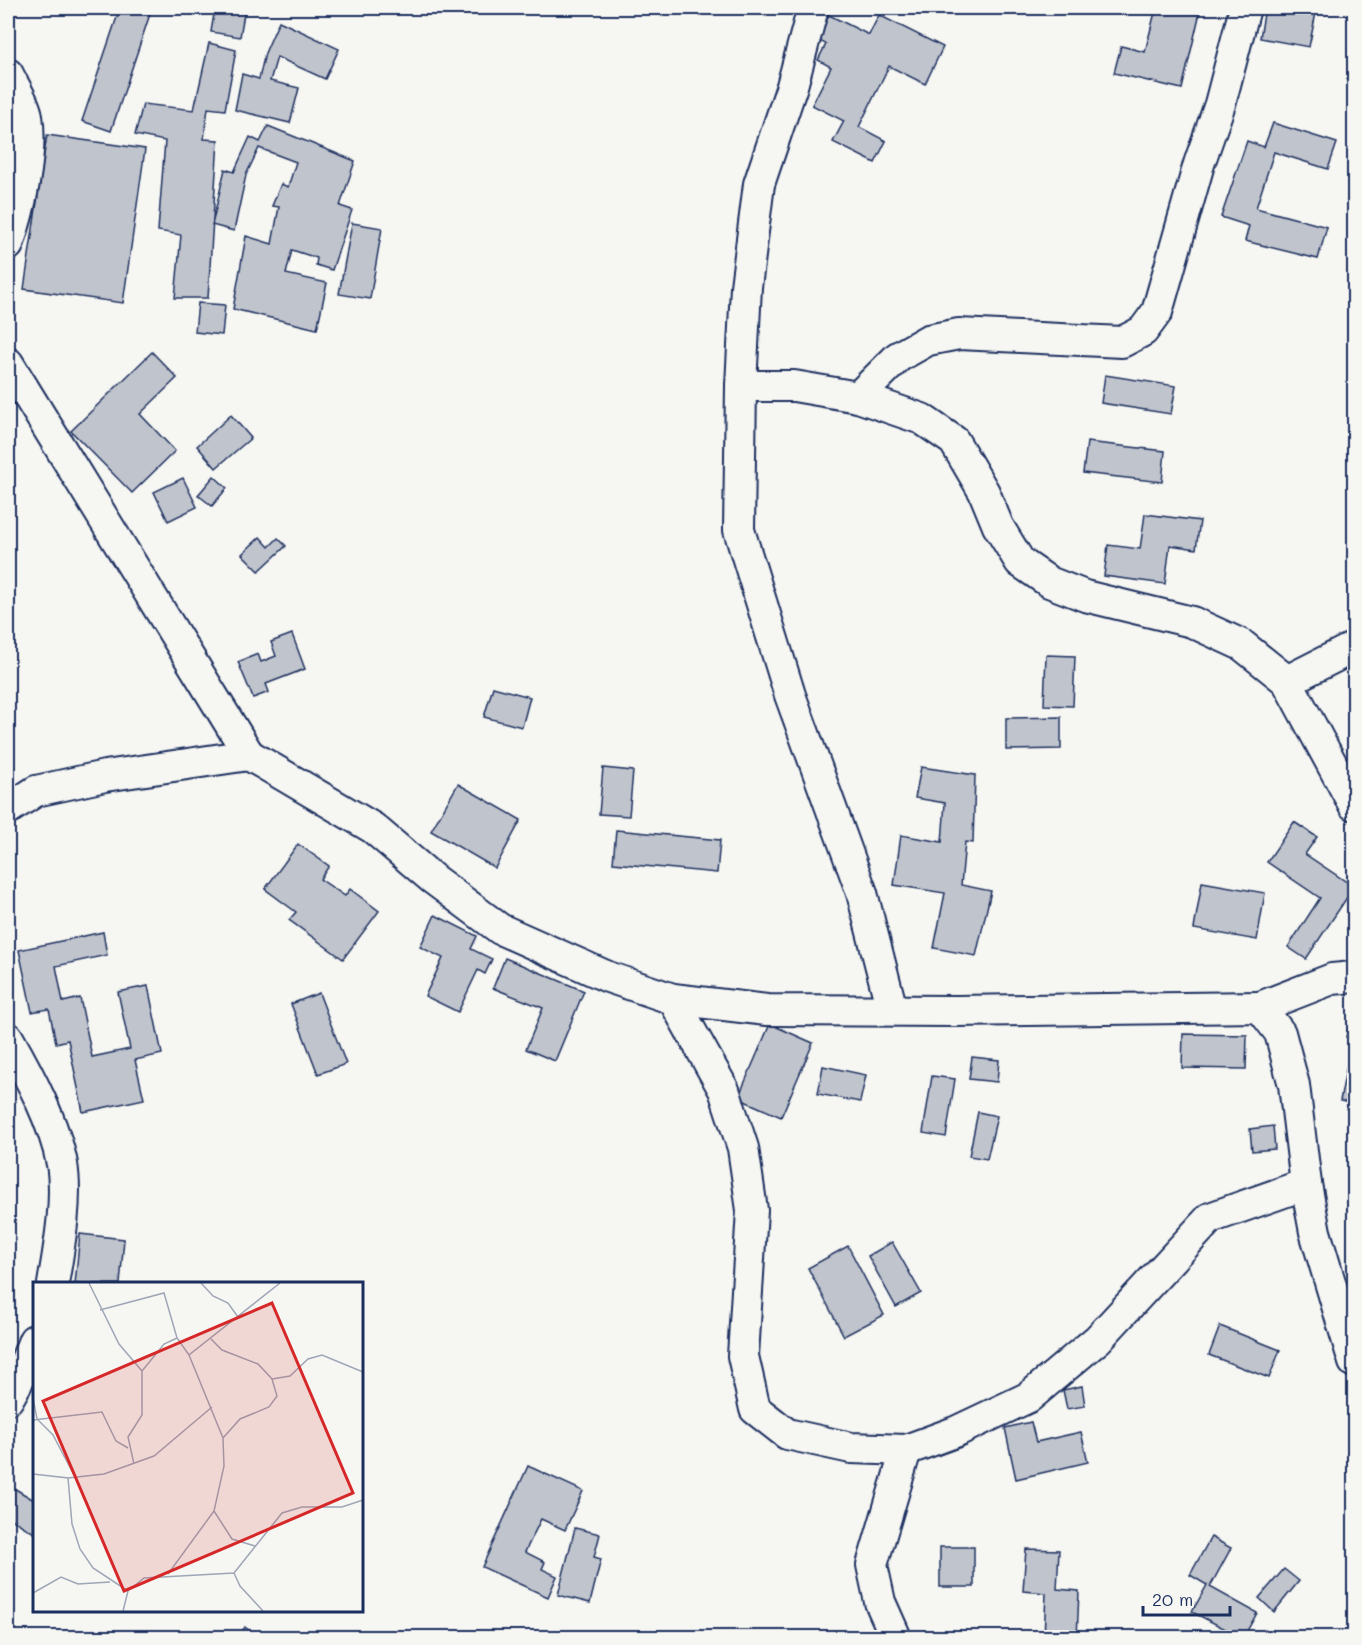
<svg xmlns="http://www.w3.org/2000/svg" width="1362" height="1645" font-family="Mali,sans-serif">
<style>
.building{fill:#c0c4cd;stroke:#1b2f5e;stroke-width:1.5}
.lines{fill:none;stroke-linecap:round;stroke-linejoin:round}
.minor-casing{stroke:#1b2f5e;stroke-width:34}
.minor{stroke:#f6f6f2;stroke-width:30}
.inset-road{fill:none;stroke:#9ea6b7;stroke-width:1.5}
.view{fill:#d62828;fill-opacity:0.15;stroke:#d62828;stroke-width:3}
.inset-edge{fill:none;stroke:#1b2f5e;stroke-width:3}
</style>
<rect width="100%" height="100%" fill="#f6f6f2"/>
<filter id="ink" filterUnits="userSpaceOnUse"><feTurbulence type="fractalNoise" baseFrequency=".0167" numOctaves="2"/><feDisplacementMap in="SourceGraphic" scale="12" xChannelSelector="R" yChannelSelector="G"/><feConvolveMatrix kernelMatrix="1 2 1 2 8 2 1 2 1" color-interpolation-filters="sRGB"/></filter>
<g filter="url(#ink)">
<g class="building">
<polygon points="120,8 152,8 111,131 82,121"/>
<polygon points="215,8 245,8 240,37 211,32"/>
<polygon points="1156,8 1201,8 1182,89 1114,73 1121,46 1145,52"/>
<polygon points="1265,8 1317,8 1309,47 1260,38"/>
<polygon points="829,15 869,35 879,15 943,47 925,84 889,66 859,127 886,141 875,163 833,142 844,121 812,105 831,67 818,60 826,44 817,40"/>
<polygon points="279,21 339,49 325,79 277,57 270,81 299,88 290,123 235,110 242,74 259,79 265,53"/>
<polygon points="209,43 236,50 225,110 208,108 204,139 218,140 208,298 175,298 181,235 158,231 165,141 135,135 143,104 194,110"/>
<polygon points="1273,123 1337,143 1328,169 1274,152 1256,208 1327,227 1318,259 1245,241 1249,226 1221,217 1247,141 1264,147"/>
<polygon points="268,126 355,161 340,206 352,210 332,270 316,265 317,258 292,250 286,274 327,283 317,329 233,309 246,236 272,244 279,207 272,206 281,184 288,187 296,162 259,148 246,175 234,231 212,225 225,169 234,172 250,137 260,142"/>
<polygon points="47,135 145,149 123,303 24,289"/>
<polygon points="352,223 382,228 370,299 339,294"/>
<polygon points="198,303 225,305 222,335 195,332"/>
<polygon points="152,352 177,378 140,414 175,451 132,493 71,431"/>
<polygon points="1105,375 1176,386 1171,414 1101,403"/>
<polygon points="231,415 251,438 216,468 197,446"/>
<polygon points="1087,442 1165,451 1162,482 1083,473"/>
<polygon points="214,476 227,488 212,506 198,495"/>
<polygon points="183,478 197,507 168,521 154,492"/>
<polygon points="1145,514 1200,521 1196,549 1170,545 1165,584 1104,576 1108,545 1140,549"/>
<polygon points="260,537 269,547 278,538 286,546 259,571 242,554"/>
<polygon points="292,634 305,669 266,684 269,692 253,698 238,662 258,654 261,662 276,656 271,642"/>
<polygon points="1046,655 1075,656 1073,706 1044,705"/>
<polygon points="493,687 530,697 522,727 484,717"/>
<polygon points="1061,717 1061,749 1006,750 1006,718"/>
<polygon points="921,767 975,775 973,843 965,842 961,885 991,891 976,956 934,948 945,893 894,885 901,835 942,842 945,803 915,798"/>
<polygon points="603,768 633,771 629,816 599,814"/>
<polygon points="458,784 521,820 495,868 431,831"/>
<polygon points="1294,822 1317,837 1305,854 1354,887 1306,959 1288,947 1320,898 1267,862"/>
<polygon points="616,830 720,840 717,873 613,863"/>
<polygon points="298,844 329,866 320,879 345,896 350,889 379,911 343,959 289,920 296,912 265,889"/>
<polygon points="1202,882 1265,893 1257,940 1194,929"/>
<polygon points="435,915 477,936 471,949 492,959 485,974 478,970 458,1012 425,996 443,958 420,947"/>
<polygon points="103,932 107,955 56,966 63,1002 80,998 92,1057 130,1049 118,992 148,986 162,1054 135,1060 144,1099 83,1112 68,1040 56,1043 49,1009 32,1012 19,950"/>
<polygon points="505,958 584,991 555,1061 526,1049 543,1008 493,988"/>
<polygon points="319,993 346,1064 318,1074 291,1004"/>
<polygon points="1354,1008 1354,1039 1346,1037"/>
<polygon points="770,1024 813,1043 781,1117 738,1098"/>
<polygon points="1183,1034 1247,1035 1246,1069 1182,1068"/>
<polygon points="1350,1049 1354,1050 1354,1104 1340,1101"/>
<polygon points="972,1057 999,1060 997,1082 969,1079"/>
<polygon points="823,1066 866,1075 860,1102 818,1094"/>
<polygon points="932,1076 955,1079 946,1137 923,1133"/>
<polygon points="978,1112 997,1116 987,1159 969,1156"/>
<polygon points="1273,1126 1275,1149 1252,1151 1250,1129"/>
<polygon points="80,1234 124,1239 120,1284 75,1284"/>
<polygon points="892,1242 921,1293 896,1307 868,1256"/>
<polygon points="848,1246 884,1315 844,1336 808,1268"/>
<polygon points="1220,1326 1280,1350 1269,1378 1209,1355"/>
<polygon points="1082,1386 1085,1406 1067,1409 1063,1390"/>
<polygon points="1031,1422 1036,1442 1081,1432 1088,1462 1016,1479 1005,1428"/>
<polygon points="528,1466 583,1491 565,1530 541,1519 525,1552 545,1562 542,1569 557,1576 548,1597 482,1567"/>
<polygon points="12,1487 34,1500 34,1533 8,1517 8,1494"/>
<polygon points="575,1528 600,1534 594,1557 601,1559 590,1603 558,1595"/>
<polygon points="1211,1537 1231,1548 1210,1587 1257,1613 1243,1638 1192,1612 1207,1585 1190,1575"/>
<rect x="940" y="1547" width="34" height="40"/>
<polygon points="1026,1549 1059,1550 1057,1589 1079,1591 1077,1638 1044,1638 1046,1593 1023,1591"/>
<polygon points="1284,1569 1299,1581 1274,1612 1259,1598"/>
<polygon points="245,1627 259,1638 237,1638"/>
</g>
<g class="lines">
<g class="minor-casing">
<g id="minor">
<polyline points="813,8 792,86 759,184 746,287 741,386 739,530 790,695 862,893 892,1010"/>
<path d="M8,74C14,87 25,103 27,116C33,153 20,210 8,245"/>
<polyline points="8,363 249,755"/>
<polyline points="741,386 794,386 858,397 922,419 954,441 984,492 998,526 1020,562 1049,582 1085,596 1192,622 1242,645 1287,681 1354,805"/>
<polyline points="858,397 898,357 928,340 959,334 1122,342 1143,331 1157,312 1199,164 1220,104 1245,8"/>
<polyline points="1287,681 1354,647"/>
<polyline points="8,809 36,791 105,776 249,755 373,828 433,879 500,929 608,977 673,999 767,1010 956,1011 1260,1007 1280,1033 1294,1085 1306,1184 1315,1232 1354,1362"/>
<polyline points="673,999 724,1090 743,1148 752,1210 743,1356 755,1409 787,1434 851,1448 906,1450 955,1432 1029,1397 1098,1339 1210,1218 1306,1184"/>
<polyline points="1260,1007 1332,979 1354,977"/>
<path d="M8,1038C29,1075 54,1122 62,1164C68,1200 59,1248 53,1284"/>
<polyline points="8,1399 17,1383 34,1340"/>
<polyline points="896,1638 880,1602 872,1565 906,1450"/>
</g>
</g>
<use href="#minor" class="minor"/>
</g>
</g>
<g transform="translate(33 1282)">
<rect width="330" height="330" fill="#f6f6f2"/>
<path class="inset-road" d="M56,1L86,62L109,89M168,1L180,14L195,21L205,35M67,28L131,11L144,56L156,73M178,57L189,68L225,82L239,97L244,114L236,125L207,137L190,156M239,97L257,94L275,77L289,73L330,90M0,116L4,137L20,153L42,195M0,138L69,130L83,159L95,166M101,182L95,155L109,133V89L131,62L144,56M0,192L35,196L39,242L47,267L60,286L95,309M35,196L71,192L121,174L179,125M222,264L199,257L181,229L191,184L190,156L156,73L247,1M201,291L207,304L230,329M135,292L181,229M0,311L28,295L45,302L77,300M90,329L95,309L111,296L201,291L249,231L269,225H309L330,218"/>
<path class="view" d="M239,21L320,211L91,309L10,119Z"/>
<rect width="330" height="330" class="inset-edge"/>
</g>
<rect width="1362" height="1645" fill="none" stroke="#f6f6f2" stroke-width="30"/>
<rect x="15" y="15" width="1332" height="1615" fill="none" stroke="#1b2f5e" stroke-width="2" filter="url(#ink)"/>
<path d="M1143 1606v9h87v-9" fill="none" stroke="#1b2f5e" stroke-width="3"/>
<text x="1152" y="1606" font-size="18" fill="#1b2f5e" stroke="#f6f6f2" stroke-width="4.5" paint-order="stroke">20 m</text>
</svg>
